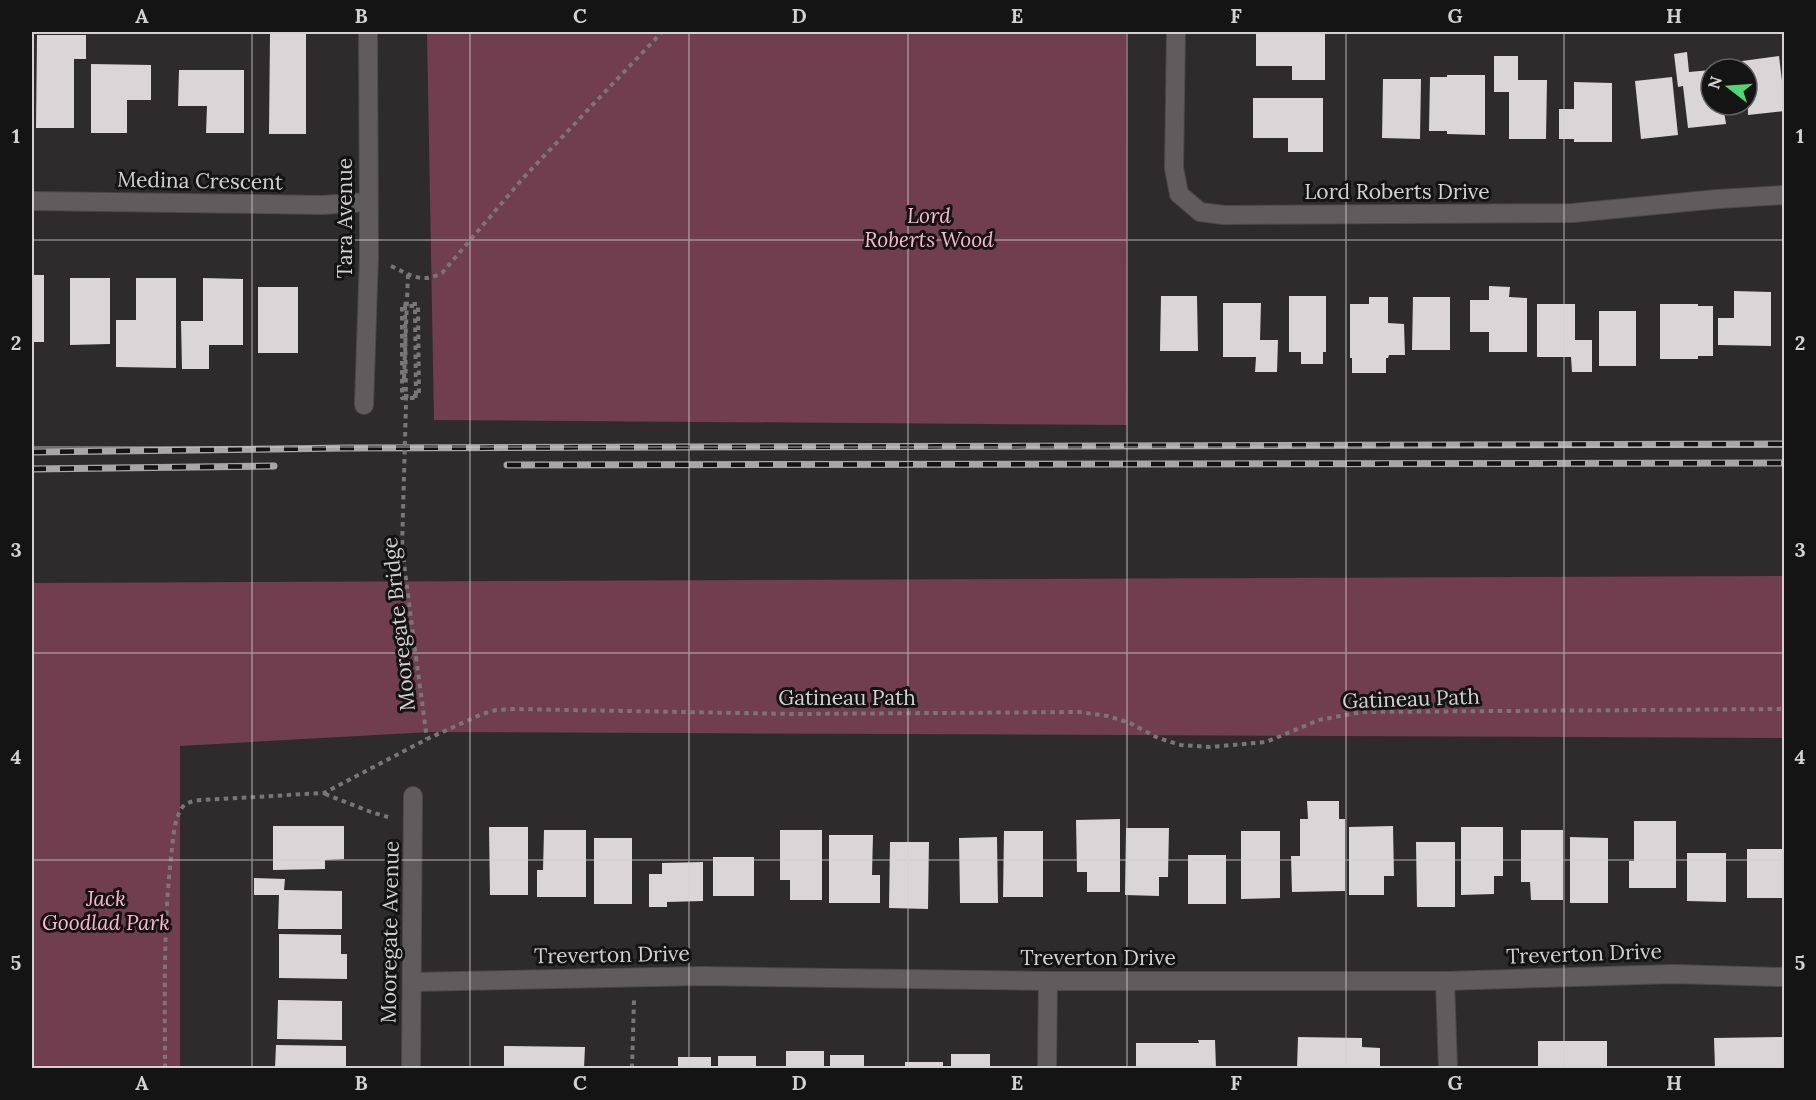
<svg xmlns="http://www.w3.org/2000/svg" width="1816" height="1100" font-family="Lora,serif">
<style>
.green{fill:#703e4f}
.building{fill:#dad5d6}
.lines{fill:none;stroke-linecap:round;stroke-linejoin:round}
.minor-casing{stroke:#4c4849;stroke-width:20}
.path{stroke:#797677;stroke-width:4;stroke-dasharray:4.5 4.5;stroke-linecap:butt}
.minor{stroke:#605c5d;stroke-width:18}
.rail-casing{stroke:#a8a6a6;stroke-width:7}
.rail{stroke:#151414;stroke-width:4.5;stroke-dasharray:14;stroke-linecap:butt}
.path-bridge{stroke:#797677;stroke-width:4;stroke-dasharray:4.5 4.5;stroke-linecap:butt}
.grid{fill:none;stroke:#d3d1d1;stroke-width:1.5;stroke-opacity:0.55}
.labels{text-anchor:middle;stroke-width:6;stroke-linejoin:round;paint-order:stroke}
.street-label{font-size:21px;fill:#d3d1d1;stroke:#151414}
.park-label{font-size:21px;font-style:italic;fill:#feb6cc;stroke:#151414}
.neatline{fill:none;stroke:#d3d1d1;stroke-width:2}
.grid-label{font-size:20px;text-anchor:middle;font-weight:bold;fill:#d3d1d1}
</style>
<rect width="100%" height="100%" fill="#2e2b2c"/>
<g class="green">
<polygon points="427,32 1126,32 1127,425 434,420"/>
<polygon points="1784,576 1784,738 430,732 180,746 180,1068 32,1068 32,583"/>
</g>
<g class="building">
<polygon points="1256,32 1325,32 1325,80 1292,80 1292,66 1256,66"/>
<polygon points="270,33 306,34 306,134 269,134"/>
<polygon points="37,35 86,35 86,59 74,59 74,128 36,128"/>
<polygon points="1687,52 1689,72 1711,70 1711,105 1723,105 1726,124 1688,128 1683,86 1678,87 1674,54"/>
<polygon points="1494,56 1518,56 1518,80 1547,80 1546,139 1509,139 1509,92 1494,92"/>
<polygon points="1779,56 1782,81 1784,81 1784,111 1748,115 1747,69 1743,69 1742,61"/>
<polygon points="91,64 151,65 151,100 127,100 127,133 91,133"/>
<polygon points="179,70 244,70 244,133 206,133 207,106 178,106"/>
<polygon points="1447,75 1485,75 1485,135 1447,134 1447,131 1429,131 1430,77 1447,77"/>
<polygon points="1672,77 1678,135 1641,139 1635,81"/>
<polygon points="1383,79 1421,79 1420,139 1382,138"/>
<polygon points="1574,82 1612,83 1612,142 1574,142 1574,139 1559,139 1559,109 1574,109"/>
<polygon points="1253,98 1323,98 1323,152 1288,152 1288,138 1253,138"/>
<rect x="32" y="275" width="12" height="67"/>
<polygon points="70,278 110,278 110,344 70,345"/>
<polygon points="136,278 176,278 176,368 116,367 116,320 136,320"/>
<polygon points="203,278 243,279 243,345 209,345 209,369 182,369 181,321 203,321"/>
<rect x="1782" y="283" width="2" height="78"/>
<polygon points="1489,286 1510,287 1509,297 1527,298 1527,352 1489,352 1489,332 1470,332 1470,300 1489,300"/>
<rect x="258" y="287" width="40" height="66"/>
<polygon points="1734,291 1771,292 1771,346 1718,345 1718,318 1734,318"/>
<polygon points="1161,296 1197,296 1198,351 1160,351"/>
<polygon points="1289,296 1326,296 1326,352 1323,352 1323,364 1301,364 1301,352 1289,352"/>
<polygon points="1369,297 1388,297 1388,323 1404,324 1405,355 1389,355 1388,358 1386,358 1386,373 1352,373 1352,358 1350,358 1350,304 1369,304"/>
<polygon points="1413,297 1450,297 1450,350 1412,350"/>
<polygon points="1223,303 1261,303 1260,340 1278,340 1277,372 1255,372 1256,357 1223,357"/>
<polygon points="1537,304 1575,304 1575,340 1592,340 1592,372 1572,372 1571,357 1537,357"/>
<polygon points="1660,304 1698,304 1698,306 1713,306 1713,356 1698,356 1698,359 1660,359"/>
<rect x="1599" y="311" width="37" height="55"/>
<polygon points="1307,801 1339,801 1339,819 1345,819 1345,891 1292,892 1291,856 1300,856 1300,819 1308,819"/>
<polygon points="1120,819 1120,892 1087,892 1087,872 1077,872 1076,820"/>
<polygon points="1634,821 1676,821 1676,888 1629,888 1629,861 1634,861"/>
<polygon points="273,826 344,826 344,859 325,860 325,869 273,870"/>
<polygon points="1393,826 1394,876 1384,876 1384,895 1349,895 1349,827"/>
<polygon points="489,827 528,827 528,895 490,895"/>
<polygon points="1461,827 1503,827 1503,876 1494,876 1494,894 1461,895"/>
<polygon points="1126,828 1169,828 1168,877 1159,877 1159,896 1125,895"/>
<polygon points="544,830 586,830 586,897 537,897 537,870 543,870"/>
<polygon points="780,830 822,830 822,900 790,900 790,880 780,880"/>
<polygon points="1521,830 1563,830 1563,900 1531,900 1530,882 1521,882"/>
<polygon points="1004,831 1043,831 1043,897 1003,897"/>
<polygon points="1241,831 1280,831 1280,898 1241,899"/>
<polygon points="829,835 873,835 872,875 880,875 880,903 829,903"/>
<polygon points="997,837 998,903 960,903 959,838"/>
<polygon points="1570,837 1608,838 1608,903 1570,903"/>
<rect x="594" y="838" width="38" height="66"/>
<polygon points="890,842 929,842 928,909 889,908"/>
<polygon points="1416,842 1455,842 1455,907 1417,907"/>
<rect x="1747" y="849" width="37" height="49"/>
<polygon points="1687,853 1726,853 1726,902 1687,901"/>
<rect x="1188" y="855" width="38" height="49"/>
<rect x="713" y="857" width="41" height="39"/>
<polygon points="703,862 703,901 667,902 667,907 649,907 649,874 662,874 662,863"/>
<polygon points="254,878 285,879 284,890 342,891 342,929 278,929 279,895 254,895"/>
<polygon points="279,934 341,935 341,954 347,954 347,979 279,978"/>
<polygon points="278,1000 342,1001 342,1040 277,1039"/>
<polygon points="1298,1037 1362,1038 1362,1047 1380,1048 1380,1068 1297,1068"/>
<polygon points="1784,1037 1784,1068 1715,1068 1714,1038"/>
<polygon points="1198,1040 1215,1040 1216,1068 1136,1068 1136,1043 1199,1043"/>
<rect x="1538" y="1041" width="69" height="27"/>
<polygon points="276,1045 346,1046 346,1068 275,1068"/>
<polygon points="504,1046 585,1047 584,1068 504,1068"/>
<rect x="786" y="1051" width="38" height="17"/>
<rect x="951" y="1054" width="39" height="14"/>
<rect x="830" y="1055" width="34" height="13"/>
<rect x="718" y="1056" width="38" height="12"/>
<rect x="678" y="1057" width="33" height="11"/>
<rect x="905" y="1062" width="38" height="6"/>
</g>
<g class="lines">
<g class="minor-casing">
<g id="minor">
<polyline points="1176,32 1174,168 1179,194 1200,212 1224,215 1573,213 1718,199 1784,195"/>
<polyline points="32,201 322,205 368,202"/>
<polyline points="364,405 369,255 368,32"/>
<polyline points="1445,981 1448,1068"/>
<polyline points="412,982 701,976 1048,981 1445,981 1673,974 1784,977"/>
<polyline points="411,1068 413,796"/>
<polyline points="1047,1068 1048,981"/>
</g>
</g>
<g class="path">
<path d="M391,266C410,275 422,284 442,273L525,176L662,32"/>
<polyline points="404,378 408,274"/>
<polyline points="416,657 427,739"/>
<polyline points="325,794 371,812 388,817"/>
<path d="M165,1068C165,999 163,928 171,858C173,842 173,823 181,809C186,802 193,801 201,800L324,793L427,739L482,714L496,710L513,709L794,714L1079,712L1108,716L1130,723L1158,738L1181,745L1210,747L1266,742L1319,720L1362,712L1784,709"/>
<polyline points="632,1068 634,1000"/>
</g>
<use href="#minor" class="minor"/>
<g class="rail-casing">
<g id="rail">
<polyline points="32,452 348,448 1784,444"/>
<polyline points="507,465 1784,463"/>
<polyline points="32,469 274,466"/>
</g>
</g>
<use href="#rail" class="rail"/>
<polyline class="path-bridge" points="404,378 404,396 419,396 418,304 402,304 402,398 416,398 415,306 405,306 406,403 402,548 416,657"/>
</g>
<path class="grid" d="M252,32V1068M470,32V1068M689,32V1068M908,32V1068M1127,32V1068M1346,32V1068M1564,32V1068M32,240H1784M32,447H1784M32,653H1784M32,860H1784"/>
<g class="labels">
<g class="street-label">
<text transform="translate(200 181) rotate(1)" y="7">Medina Crescent</text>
<text x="1397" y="199">Lord Roberts Drive</text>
<text transform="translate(345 218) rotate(-90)" y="7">Tara Avenue</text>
<text transform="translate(399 624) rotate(-96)" y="7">Mooregate Bridge</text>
<text x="847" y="705">Gatineau Path</text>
<text transform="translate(1411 699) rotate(-2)" y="7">Gatineau Path</text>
<text transform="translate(390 932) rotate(-89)" y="7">Mooregate Avenue</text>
<text transform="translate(1584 954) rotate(-2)" y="7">Treverton Drive</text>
<text transform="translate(612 955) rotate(-1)" y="7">Treverton Drive</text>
<text x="1098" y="965">Treverton Drive</text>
</g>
<g class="park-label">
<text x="929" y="223">Lord<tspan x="929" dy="24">Roberts Wood</tspan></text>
<text x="106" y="906">Jack<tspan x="106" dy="24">Goodlad Park</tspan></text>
</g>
</g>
<rect width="1816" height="1100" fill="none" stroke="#151414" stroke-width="66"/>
<g transform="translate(1729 87) rotate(287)"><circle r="28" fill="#151414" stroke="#616060" stroke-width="1.5"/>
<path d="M0-4.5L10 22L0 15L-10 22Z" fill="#50d674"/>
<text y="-9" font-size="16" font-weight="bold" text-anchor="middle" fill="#d3d1d1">N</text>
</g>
<rect x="33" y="33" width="1750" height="1034" class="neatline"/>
<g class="grid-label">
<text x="142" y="23">A</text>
<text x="361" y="23">B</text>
<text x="580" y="23">C</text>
<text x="799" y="23">D</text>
<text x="1017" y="23">E</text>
<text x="1236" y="23">F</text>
<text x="1455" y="23">G</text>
<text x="1674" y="23">H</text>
<text x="16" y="143">1</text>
<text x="1800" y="143">1</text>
<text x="16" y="350">2</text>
<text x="1800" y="350">2</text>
<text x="16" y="557">3</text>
<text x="1800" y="557">3</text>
<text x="16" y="764">4</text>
<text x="1800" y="764">4</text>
<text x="16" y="970">5</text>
<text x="1800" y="970">5</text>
<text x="142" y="1090">A</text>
<text x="361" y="1090">B</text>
<text x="580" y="1090">C</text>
<text x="799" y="1090">D</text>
<text x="1017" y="1090">E</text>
<text x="1236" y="1090">F</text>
<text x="1455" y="1090">G</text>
<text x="1674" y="1090">H</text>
</g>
</svg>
